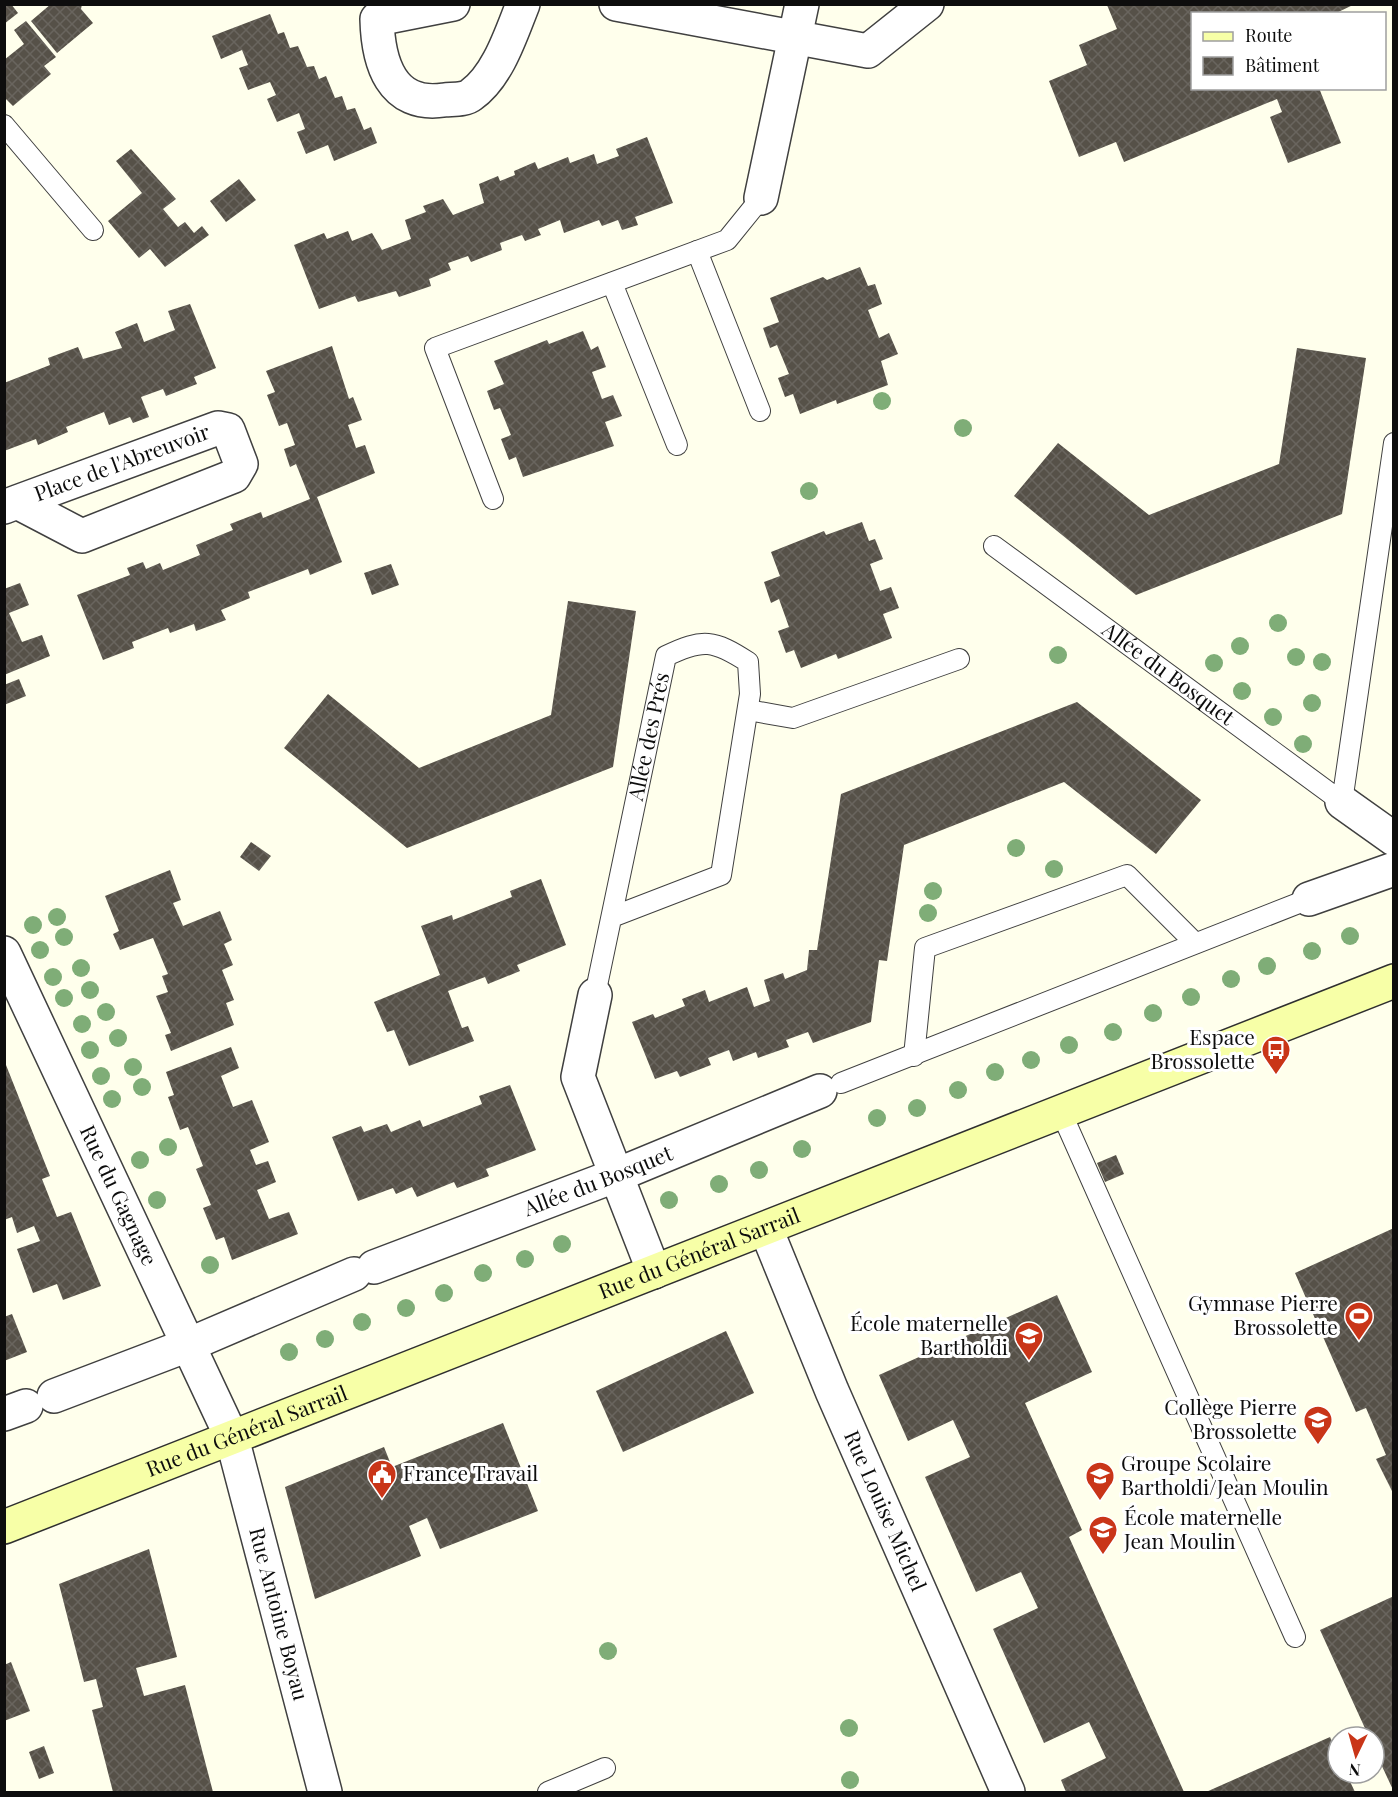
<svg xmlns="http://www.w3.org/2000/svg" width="1398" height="1797" font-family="'Playfair Display',serif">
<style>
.building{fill:url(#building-cross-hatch)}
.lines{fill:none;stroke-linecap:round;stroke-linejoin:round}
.lane-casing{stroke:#404040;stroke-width:22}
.street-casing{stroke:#404040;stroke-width:36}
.secondary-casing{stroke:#2f2f2f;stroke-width:36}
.lane{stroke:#fff;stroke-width:20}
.street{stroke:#fff;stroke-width:33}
.secondary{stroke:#f7ffa7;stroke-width:33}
.tree{fill:#7fad77}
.labels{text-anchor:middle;stroke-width:6;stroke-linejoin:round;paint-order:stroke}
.street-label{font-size:21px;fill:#0d0d0d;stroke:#fff}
.poi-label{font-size:21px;fill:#0d0d0d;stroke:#fff;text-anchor:end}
</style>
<defs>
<pattern id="building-cross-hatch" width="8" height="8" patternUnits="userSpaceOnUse" patternTransform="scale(1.5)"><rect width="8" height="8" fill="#565148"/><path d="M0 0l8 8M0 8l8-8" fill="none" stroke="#69655e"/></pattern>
</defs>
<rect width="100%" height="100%" fill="#ffffec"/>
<g class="building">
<polygon points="4,4 11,4 18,13 4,24"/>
<polygon points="51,4 82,4 81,9 93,23 57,53 31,21"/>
<polygon points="1107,5 1353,5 1334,14 1192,14 1192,88 1319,88 1341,143 1288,163 1270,117 1282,112 1277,99 1124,162 1116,142 1079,157 1049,81 1087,65 1079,45 1117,29"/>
<polygon points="270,14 278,34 284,32 290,48 298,46 307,67 314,66 319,79 326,76 335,98 342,96 347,110 355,108 364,130 371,127 377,143 334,161 328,145 306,154 297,132 305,129 299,113 277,122 267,99 276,95 270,82 248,90 239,68 248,65 242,50 221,59 212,36"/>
<polygon points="26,21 56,57 44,66 51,74 13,106 4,97 4,60 24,44 14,30"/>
<polygon points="647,137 673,203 635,217 638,225 622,230 618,220 602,226 599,220 564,233 560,220 538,229 541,235 525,241 522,235 500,243 502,250 471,262 468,256 448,263 451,270 429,279 431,286 399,297 396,291 358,302 355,296 319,309 294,245 324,233 327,239 348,231 352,241 372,233 382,250 411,239 405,220 426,212 423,206 443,199 453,215 484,203 479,184 498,176 500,181 515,175 514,171 535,162 538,169 568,157 570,163 594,154 597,164 619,156 616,149"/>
<polygon points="131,149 176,199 163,209 178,227 185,222 194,233 202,226 209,235 165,267 150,249 139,258 108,221 142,193 116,161"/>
<polygon points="239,179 256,200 226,222 210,201"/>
<polygon points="860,267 868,286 875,284 882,304 868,310 879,338 889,333 898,354 881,361 888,385 837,404 836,400 800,414 793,394 785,397 778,378 789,374 777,345 770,348 763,328 779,322 770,298 823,277 827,280"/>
<polygon points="190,304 216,368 194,377 197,384 166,396 163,389 141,397 149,417 133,423 130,417 109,425 104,412 66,427 68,432 38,445 36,439 4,451 4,383 50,365 48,358 78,347 83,359 122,348 115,332 137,323 144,342 175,330 168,311"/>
<polygon points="583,331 591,350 598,346 606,367 592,372 602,399 613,395 622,416 605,422 614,446 523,477 516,457 509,460 501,439 511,435 500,408 494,410 487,391 504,384 494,361 547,340 549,344"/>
<polygon points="332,346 349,399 353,397 362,420 348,425 356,448 365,445 375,473 317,497 342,562 310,575 308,569 248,592 250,598 221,610 226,620 196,631 194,624 170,633 168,628 132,642 134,648 103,660 77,595 130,575 127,568 143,562 146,569 160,563 163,570 200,555 196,545 233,530 230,524 261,512 263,518 310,499 296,464 290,467 284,449 295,445 287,423 279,426 267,395 275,392 266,371"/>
<polygon points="1297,348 1366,358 1342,514 1136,595 1014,496 1058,443 1149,515 1279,464"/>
<polygon points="862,522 869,541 875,539 883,559 870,564 880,591 891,587 899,608 883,614 892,638 838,659 836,654 801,668 794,650 786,653 778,631 789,627 779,599 771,603 764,582 780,576 771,552 824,531 826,535"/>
<polygon points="391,564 399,585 372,595 364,573"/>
<polygon points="20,583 29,605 9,613 22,642 42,635 50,656 4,675 4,589"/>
<polygon points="568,601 636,611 613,767 407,848 284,748 328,694 419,768 551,715"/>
<polygon points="19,679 26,696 4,705 4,685"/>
<polygon points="1077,702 1201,800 1156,854 1064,782 904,845 887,961 879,960 871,1022 813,1043 808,1032 786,1040 789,1047 758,1058 756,1052 733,1061 729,1050 708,1058 711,1065 680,1077 677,1071 655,1079 632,1022 653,1014 655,1018 685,1006 682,999 705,990 709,1002 747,987 754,1007 770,1001 764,980 783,973 785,979 807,970 809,950 817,950 841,794"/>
<polygon points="251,842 271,856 259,871 240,857"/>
<polygon points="170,870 181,900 173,903 183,926 220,911 232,940 224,944 233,965 222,970 234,1000 226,1003 234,1025 171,1051 165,1035 171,1033 156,996 168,992 162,976 168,974 153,938 120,950 113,934 119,931 105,896"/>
<polygon points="541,879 566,945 517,965 520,971 488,984 485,977 448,991 462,1028 468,1026 474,1041 409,1066 394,1030 387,1032 374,1002 440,975 421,926 452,915 453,920 512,897 510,891"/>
<polygon points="231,1047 239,1068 221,1076 233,1107 252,1100 269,1142 250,1150 256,1165 268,1161 276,1182 257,1190 269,1219 289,1212 298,1234 232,1260 224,1237 216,1240 203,1208 211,1205 196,1169 203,1166 188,1127 180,1130 168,1097 174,1095 166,1072"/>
<polygon points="6,1065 50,1176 42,1179 57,1217 71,1212 101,1286 63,1300 57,1284 33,1293 17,1249 40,1241 34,1226 17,1233 12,1217 4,1220"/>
<polygon points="510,1085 536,1150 486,1169 489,1176 457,1188 454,1182 417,1197 412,1187 396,1194 393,1188 358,1201 332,1137 361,1126 364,1132 387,1124 391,1132 420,1120 423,1127 482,1104 479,1096"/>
<polygon points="1116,1155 1124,1174 1105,1182 1097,1163"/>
<polygon points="1394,1228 1394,1495 1376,1459 1386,1455 1366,1408 1356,1412 1295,1273"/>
<polygon points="1057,1295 1092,1372 1025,1403 1082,1530 1069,1537 1184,1792 1066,1792 1061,1780 1106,1758 1089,1722 1044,1743 993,1629 1038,1608 1021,1572 976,1592 925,1477 970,1457 953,1420 908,1441 879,1375"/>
<polygon points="12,1314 27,1352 4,1361 4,1317"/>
<polygon points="726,1331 754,1393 623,1452 596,1391"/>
<polygon points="503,1423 538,1511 440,1549 427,1518 409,1526 421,1556 315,1599 285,1487 384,1447 392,1467"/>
<polygon points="149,1549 177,1657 136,1668 144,1696 185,1685 213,1792 113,1792 92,1710 103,1707 96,1679 84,1682 59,1584"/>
<polygon points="1394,1596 1394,1792 1374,1749 1374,1737 1369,1737 1320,1630"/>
<polygon points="11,1662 30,1711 4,1721 4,1665"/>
<polygon points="1330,1737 1338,1754 1338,1773 1346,1773 1355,1792 1206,1792"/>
<polygon points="44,1746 54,1773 39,1779 29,1752"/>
</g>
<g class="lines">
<g class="lane-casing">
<g id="lane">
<polyline points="4,125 93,230"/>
<polyline points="697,251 760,411"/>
<polyline points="612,283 677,445"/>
<polyline points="493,499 435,348 727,240 761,198"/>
<path id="s1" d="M994,546L1342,802L1394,443"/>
<polyline points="748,710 793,718 959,659"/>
<path id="s2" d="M595,995L666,656C703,638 714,640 748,662L750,694L721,875L612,917"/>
<polyline points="914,1056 925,948 1127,875 1195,943"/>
<polyline points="841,1083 1309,899"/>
<polyline points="1061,1112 1295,1637"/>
<polyline points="548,1792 605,1768"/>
</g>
</g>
<g class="street-casing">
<g id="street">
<path d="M453,4L377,19C378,62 391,108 444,100C452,99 465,100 471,95C498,76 511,34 523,4"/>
<polyline points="616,4 868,51 927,4"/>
<polyline points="761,198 802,4"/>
<path id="s3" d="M4,507L17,502L218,428L228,430L241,464L234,476L82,536L17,502"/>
<polyline points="1342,802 1394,839"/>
<polyline points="1309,899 1394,869"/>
<path id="s4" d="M4,953L232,1438L325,1792"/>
<polyline points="595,995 578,1077 654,1272"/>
<path id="s5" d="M766,1229L832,1391L1008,1792"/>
<path id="s6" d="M374,1267L617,1175L820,1091"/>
<polyline points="54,1396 188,1345 354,1274"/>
<polyline points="4,1414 26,1406"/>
</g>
</g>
<g class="secondary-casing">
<g id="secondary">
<path id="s7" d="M4,1527L1394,981"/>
</g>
</g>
<use href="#lane" class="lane"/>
<use href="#street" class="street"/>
<use href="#secondary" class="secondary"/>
</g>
<g class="tree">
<circle cx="882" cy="401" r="9"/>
<circle cx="963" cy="428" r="9"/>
<circle cx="809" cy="491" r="9"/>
<circle cx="1278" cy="623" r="9"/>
<circle cx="1240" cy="646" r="9"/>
<circle cx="1058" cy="655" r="9"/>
<circle cx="1296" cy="657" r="9"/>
<circle cx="1322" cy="662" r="9"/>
<circle cx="1214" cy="663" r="9"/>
<circle cx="1242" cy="691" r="9"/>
<circle cx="1312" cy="703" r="9"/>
<circle cx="1273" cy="717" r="9"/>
<circle cx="1303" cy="744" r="9"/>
<circle cx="1016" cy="848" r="9"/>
<circle cx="1054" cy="869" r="9"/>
<circle cx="933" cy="891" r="9"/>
<circle cx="928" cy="913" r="9"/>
<circle cx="57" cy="917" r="9"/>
<circle cx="33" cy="925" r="9"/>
<circle cx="1350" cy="936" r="9"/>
<circle cx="64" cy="937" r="9"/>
<circle cx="40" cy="950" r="9"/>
<circle cx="1312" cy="951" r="9"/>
<circle cx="1267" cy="966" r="9"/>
<circle cx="81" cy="968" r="9"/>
<circle cx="53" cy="977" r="9"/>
<circle cx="1231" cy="979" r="9"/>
<circle cx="90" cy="990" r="9"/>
<circle cx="1191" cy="997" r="9"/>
<circle cx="64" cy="998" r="9"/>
<circle cx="106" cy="1012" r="9"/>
<circle cx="1153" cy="1013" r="9"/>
<circle cx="82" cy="1024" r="9"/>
<circle cx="1113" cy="1032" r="9"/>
<circle cx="118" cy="1038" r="9"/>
<circle cx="1069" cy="1045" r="9"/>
<circle cx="90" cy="1050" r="9"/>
<circle cx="1031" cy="1060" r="9"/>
<circle cx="133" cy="1067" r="9"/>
<circle cx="995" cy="1072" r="9"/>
<circle cx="101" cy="1076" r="9"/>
<circle cx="142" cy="1087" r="9"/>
<circle cx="958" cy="1090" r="9"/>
<circle cx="112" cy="1099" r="9"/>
<circle cx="917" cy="1108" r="9"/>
<circle cx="877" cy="1118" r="9"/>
<circle cx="168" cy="1147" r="9"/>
<circle cx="802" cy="1149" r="9"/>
<circle cx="140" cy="1160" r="9"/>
<circle cx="759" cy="1170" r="9"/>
<circle cx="719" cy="1184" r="9"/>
<circle cx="157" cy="1200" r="9"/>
<circle cx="669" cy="1200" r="9"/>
<circle cx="562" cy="1244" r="9"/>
<circle cx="525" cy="1259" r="9"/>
<circle cx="210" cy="1265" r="9"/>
<circle cx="483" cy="1273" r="9"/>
<circle cx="444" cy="1293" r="9"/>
<circle cx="406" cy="1308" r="9"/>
<circle cx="362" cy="1322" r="9"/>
<circle cx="325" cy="1339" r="9"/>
<circle cx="289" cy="1352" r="9"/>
<circle cx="608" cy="1651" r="9"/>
<circle cx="849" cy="1728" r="9"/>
<circle cx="850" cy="1780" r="9"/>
</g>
<defs>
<g id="bus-pin" transform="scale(1.5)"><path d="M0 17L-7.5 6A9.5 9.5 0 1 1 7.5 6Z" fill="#c93518" stroke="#fff"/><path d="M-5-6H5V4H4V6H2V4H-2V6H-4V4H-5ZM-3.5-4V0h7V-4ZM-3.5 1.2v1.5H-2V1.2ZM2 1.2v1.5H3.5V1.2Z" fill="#fff"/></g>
<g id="stadium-pin" transform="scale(1.5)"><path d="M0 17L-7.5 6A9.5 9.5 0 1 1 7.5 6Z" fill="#c93518" stroke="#fff"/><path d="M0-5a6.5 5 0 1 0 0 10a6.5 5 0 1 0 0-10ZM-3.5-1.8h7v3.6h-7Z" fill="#fff"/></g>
<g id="school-pin" transform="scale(1.5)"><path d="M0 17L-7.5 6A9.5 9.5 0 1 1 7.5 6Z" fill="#c93518" stroke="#fff"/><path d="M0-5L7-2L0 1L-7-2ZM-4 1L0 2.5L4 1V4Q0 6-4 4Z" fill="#fff"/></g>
<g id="civic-pin" transform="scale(1.5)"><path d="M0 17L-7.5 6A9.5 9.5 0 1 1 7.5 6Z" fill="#c93518" stroke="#fff"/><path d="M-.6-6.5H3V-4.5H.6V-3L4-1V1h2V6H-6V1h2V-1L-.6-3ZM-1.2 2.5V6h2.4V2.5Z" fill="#fff"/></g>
</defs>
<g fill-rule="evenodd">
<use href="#bus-pin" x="1276" y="1050"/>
<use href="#stadium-pin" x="1359" y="1316"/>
<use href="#school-pin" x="1029" y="1336"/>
<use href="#school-pin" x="1318" y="1420"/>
<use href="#civic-pin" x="382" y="1474"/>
<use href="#school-pin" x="1100" y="1476"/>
<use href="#school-pin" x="1103" y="1530"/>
</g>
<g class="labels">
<g class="street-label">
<text dy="7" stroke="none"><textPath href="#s3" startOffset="126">Place de l'Abreuvoir</textPath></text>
<text dy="7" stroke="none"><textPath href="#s1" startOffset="216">Allée du Bosquet</textPath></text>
<text dy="7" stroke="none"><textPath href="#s2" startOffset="264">Allée des Prés</textPath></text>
<text dy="7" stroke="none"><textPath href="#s6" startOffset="240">Allée du Bosquet</textPath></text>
<text dy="7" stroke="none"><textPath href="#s4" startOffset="268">Rue du Gagnage</textPath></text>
<text dy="7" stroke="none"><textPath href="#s7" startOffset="747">Rue du Général Sarrail</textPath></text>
<text dy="7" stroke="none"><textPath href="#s7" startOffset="261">Rue du Général Sarrail</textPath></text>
<text dy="7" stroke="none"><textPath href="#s5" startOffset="306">Rue Louise Michel</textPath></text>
<text dy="7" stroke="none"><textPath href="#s4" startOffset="718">Rue Antoine Boyau</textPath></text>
</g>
<g class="poi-label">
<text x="1255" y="1045">Espace<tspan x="1255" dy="24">Brossolette</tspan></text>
<text x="1338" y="1311">Gymnase Pierre<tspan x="1338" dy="24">Brossolette</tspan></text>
<text x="1008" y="1331">École maternelle<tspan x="1008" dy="24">Bartholdi</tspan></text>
<text x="1297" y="1415">Collège Pierre<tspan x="1297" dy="24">Brossolette</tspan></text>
<text x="1121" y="1471" text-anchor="start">Groupe Scolaire<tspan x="1121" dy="24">Bartholdi/Jean Moulin</tspan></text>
<text x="403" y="1481" text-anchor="start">France Travail</text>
<text x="1124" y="1525" text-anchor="start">École maternelle<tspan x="1124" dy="24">Jean Moulin</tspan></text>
</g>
</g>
<rect width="1398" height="1797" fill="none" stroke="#0d0d0d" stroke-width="12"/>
<rect x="1191" y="12" width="195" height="78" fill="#ffffff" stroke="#9e9e9e" stroke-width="1.5"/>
<rect x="1203" y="32" width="30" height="9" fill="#f7ffa7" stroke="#9e9e9e" stroke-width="1.5"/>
<text x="1245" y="42" font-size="18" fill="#0d0d0d">Route</text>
<rect x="1203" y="57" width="30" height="18" fill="url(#building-cross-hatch)" stroke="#9e9e9e" stroke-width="1.5"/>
<text x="1245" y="72" font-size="18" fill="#0d0d0d">Bâtiment</text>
<g transform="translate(1356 1755) rotate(185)"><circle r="28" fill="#ffffff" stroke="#9e9e9e" stroke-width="1.5"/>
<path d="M0-4.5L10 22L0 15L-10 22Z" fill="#c93518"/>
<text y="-9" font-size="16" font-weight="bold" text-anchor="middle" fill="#0d0d0d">N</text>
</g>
</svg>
